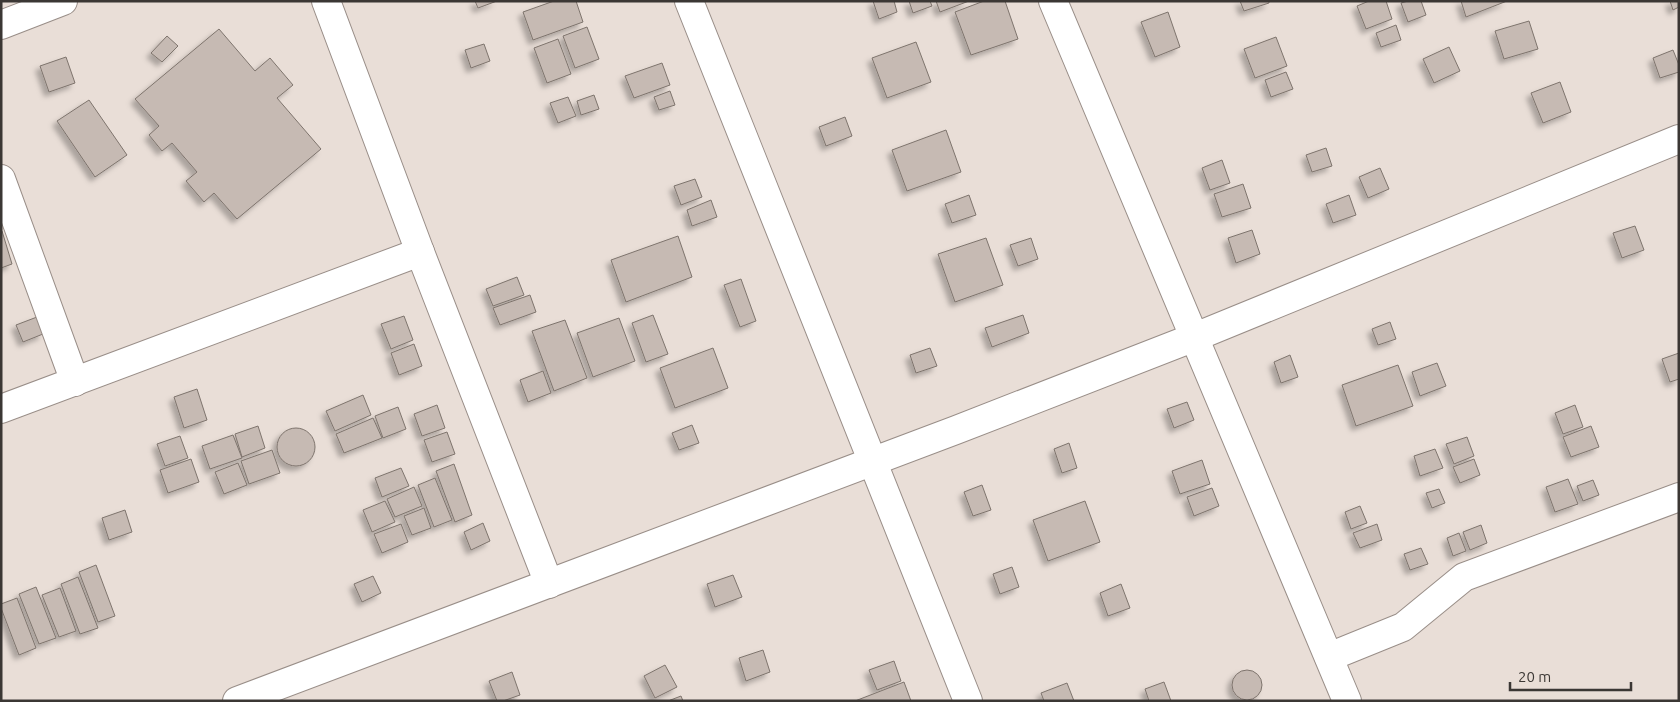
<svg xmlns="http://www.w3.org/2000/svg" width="1680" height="702" font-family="Ubuntu,sans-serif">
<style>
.building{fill:#c6bab3;stroke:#7e746d;filter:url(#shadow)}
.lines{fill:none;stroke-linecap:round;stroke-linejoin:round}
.minor-casing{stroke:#998e88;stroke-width:30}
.minor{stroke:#fff;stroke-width:28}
</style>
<defs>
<filter id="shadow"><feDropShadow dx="-4.5" dy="4.5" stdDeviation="2.5" flood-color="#0004"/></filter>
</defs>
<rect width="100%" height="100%" fill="#e9ded7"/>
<g class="building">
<polygon points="475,1 497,1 478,8"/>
<polygon points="554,1 576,1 583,22 533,40 523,12"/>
<polygon points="873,1 894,1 897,12 879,19"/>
<polygon points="909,1 930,1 932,6 913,13"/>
<polygon points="936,1 969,1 940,12"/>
<polygon points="984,1 1005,1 1018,39 971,55 955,12"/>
<polygon points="1240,1 1269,1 1269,3 1244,11"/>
<polygon points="1369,1 1386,1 1392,19 1366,29 1357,6"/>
<polygon points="1408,1 1421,1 1426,15 1408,22 1401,3"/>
<polygon points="1461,1 1507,1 1466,17"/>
<polygon points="1670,1 1679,1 1679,7 1673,10"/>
<polygon points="1168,12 1180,47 1155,57 1141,22"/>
<polygon points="1529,21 1538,49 1504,59 1495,31"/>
<polygon points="1396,25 1401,40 1381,47 1376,33"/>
<polygon points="587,27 599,59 575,68 563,36"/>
<polygon points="219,29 255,71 270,58 293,85 277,98 321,149 237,219 214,193 204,202 186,181 197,172 172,143 162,151 149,135 159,126 135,99"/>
<polygon points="167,36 178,46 162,62 151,53"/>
<polygon points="1276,37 1287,66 1255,78 1244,49"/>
<polygon points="558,39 571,74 547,83 534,48"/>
<polygon points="916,42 931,82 887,98 872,58"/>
<polygon points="484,44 490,61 471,68 465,50"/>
<polygon points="1449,47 1460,71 1434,83 1423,59"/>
<polygon points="1673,50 1679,65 1679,72 1660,78 1653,58"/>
<polygon points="66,57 75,83 49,92 40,66"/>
<polygon points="662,63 670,85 634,98 625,76"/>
<polygon points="1286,72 1293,89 1271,97 1265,80"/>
<polygon points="1560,82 1571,112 1543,123 1531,93"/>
<polygon points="670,91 675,105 659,110 654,97"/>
<polygon points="594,95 599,109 581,115 577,101"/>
<polygon points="568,97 576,116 558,123 550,103"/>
<polygon points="89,100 127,155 95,177 57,121"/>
<polygon points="845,117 852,136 826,146 819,127"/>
<polygon points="946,130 961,172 907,191 892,150"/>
<polygon points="1326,148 1332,166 1312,172 1306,155"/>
<polygon points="1222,160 1230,183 1210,190 1202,168"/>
<polygon points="1380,168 1389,189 1368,198 1359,177"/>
<polygon points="695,179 702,197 681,205 674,186"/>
<polygon points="1243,184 1251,208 1222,217 1214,194"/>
<polygon points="969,195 976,215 952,223 945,204"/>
<polygon points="1349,195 1356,215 1333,223 1326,204"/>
<polygon points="711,200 717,217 692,226 687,210"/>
<polygon points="1635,226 1644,250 1622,258 1613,233"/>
<polygon points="1252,230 1260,254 1236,263 1228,238"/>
<polygon points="2,231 12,264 1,268 1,231"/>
<polygon points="678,236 692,277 626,302 611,260"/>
<polygon points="986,238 1003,285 955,302 938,254"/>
<polygon points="1031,238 1038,259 1018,266 1010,245"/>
<polygon points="517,277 524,295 493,306 486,289"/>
<polygon points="741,279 756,321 740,327 724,285"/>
<polygon points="530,295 536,312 500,325 493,308"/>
<polygon points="653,315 668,354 646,362 632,323"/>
<polygon points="1023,315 1029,333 992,347 985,328"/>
<polygon points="404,316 413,340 391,349 381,324"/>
<polygon points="37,317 43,334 23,342 16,325"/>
<polygon points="619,318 635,361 593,377 577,333"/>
<polygon points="565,320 587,378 554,391 532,331"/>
<polygon points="1390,322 1396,339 1378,345 1372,329"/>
<polygon points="414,344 422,366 399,375 391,353"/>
<polygon points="713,348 728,388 675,408 660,368"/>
<polygon points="930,348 937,366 916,373 910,355"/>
<polygon points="1679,353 1679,379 1670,382 1662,359"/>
<polygon points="1290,355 1298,377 1281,383 1274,362"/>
<polygon points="1437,363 1446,386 1420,396 1412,372"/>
<polygon points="1398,365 1413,406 1356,426 1342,385"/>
<polygon points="543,371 551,393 528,402 520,380"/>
<polygon points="197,389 207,420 184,428 174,397"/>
<polygon points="363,395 371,415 335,431 326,411"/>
<polygon points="1187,402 1194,420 1174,428 1167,409"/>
<polygon points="437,405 445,428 422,436 414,414"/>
<polygon points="1575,405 1583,427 1563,434 1555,413"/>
<polygon points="398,407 406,429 383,438 375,416"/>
<polygon points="373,418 382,438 344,453 336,434"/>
<polygon points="692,425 699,443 679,450 672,433"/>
<polygon points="258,426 265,448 242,457 235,434"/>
<polygon points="1591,426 1599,447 1571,457 1563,437"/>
<circle cx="296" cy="447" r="19"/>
<polygon points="447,432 455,454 432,462 424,440"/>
<polygon points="233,435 242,458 210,469 202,446"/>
<polygon points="180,436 188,458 165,466 157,444"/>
<polygon points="1467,437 1474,456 1454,464 1446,444"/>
<polygon points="1069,443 1077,468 1062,473 1054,449"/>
<polygon points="1435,449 1443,468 1420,476 1414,456"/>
<polygon points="272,450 280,473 249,484 241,461"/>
<polygon points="191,459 199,482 168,493 160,470"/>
<polygon points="1474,459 1480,475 1460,483 1453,467"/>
<polygon points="1202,460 1210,484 1180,494 1172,471"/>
<polygon points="238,463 247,485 224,494 215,472"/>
<polygon points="454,464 472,515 455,522 436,471"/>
<polygon points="401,468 409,486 382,497 375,478"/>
<polygon points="435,478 452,520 434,527 418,485"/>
<polygon points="1568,479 1578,504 1555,512 1546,487"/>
<polygon points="1593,480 1599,495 1583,501 1577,486"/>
<polygon points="982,485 991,510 973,516 964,492"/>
<polygon points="414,487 422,506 395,517 387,499"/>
<polygon points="1212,488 1219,506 1194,516 1187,497"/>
<polygon points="1439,489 1445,503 1432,508 1426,493"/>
<polygon points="385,501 395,522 372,532 363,510"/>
<polygon points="1085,501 1100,542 1048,561 1033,520"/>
<polygon points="1360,506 1367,523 1351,529 1345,512"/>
<polygon points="424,508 431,528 412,535 404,516"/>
<polygon points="125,510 132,532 109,540 102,518"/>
<polygon points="483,523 490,541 471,550 464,532"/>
<polygon points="401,524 408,542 382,553 374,534"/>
<polygon points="1377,524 1382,540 1360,548 1353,533"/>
<polygon points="1481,525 1487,543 1470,550 1463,532"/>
<polygon points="1459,533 1466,551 1453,556 1447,538"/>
<polygon points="1421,548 1428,564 1410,570 1404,554"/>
<polygon points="96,565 115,616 98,622 79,572"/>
<polygon points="1012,567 1019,587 1000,594 993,574"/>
<polygon points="733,575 742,597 715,607 707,584"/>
<polygon points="373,576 381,593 362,602 354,584"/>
<polygon points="78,577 98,628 80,634 61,584"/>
<polygon points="1121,584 1130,608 1108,616 1100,593"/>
<polygon points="36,587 56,638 39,644 19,594"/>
<polygon points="60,588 76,631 59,637 42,595"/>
<polygon points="17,598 36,648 19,655 1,608 1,604"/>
<polygon points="763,650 770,672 746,681 739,658"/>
<polygon points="894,661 901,681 877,690 869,670"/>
<polygon points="665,665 677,687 655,698 644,676"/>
<circle cx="1247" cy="685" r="15"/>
<polygon points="512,672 520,695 503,701 497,701 489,681"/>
<polygon points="904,682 911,701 855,701"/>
<polygon points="1164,682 1171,701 1149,701 1145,689"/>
<polygon points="1067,683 1074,701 1044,701 1041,693"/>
<polygon points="681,696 683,701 668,701"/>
</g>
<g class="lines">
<g class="minor-casing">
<g id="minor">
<polyline points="326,1 420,252 549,584"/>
<polyline points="689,1 968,701"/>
<polyline points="1053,1 1347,701"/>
<polyline points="1,25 63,1"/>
<polyline points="1,179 75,382"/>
<polyline points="1,409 420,252"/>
<polyline points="1329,657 1403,627 1464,577 1679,497"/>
<polyline points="237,701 956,430 1195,337 1679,139"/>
</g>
</g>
<use href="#minor" class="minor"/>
</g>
<rect width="1680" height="702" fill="none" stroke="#3b3734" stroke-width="5"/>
<path d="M1510 682v8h121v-8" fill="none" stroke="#3b3734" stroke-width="2.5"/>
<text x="1518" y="682" font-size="15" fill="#3b3734" stroke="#e9ded7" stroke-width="4" paint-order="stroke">20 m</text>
</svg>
